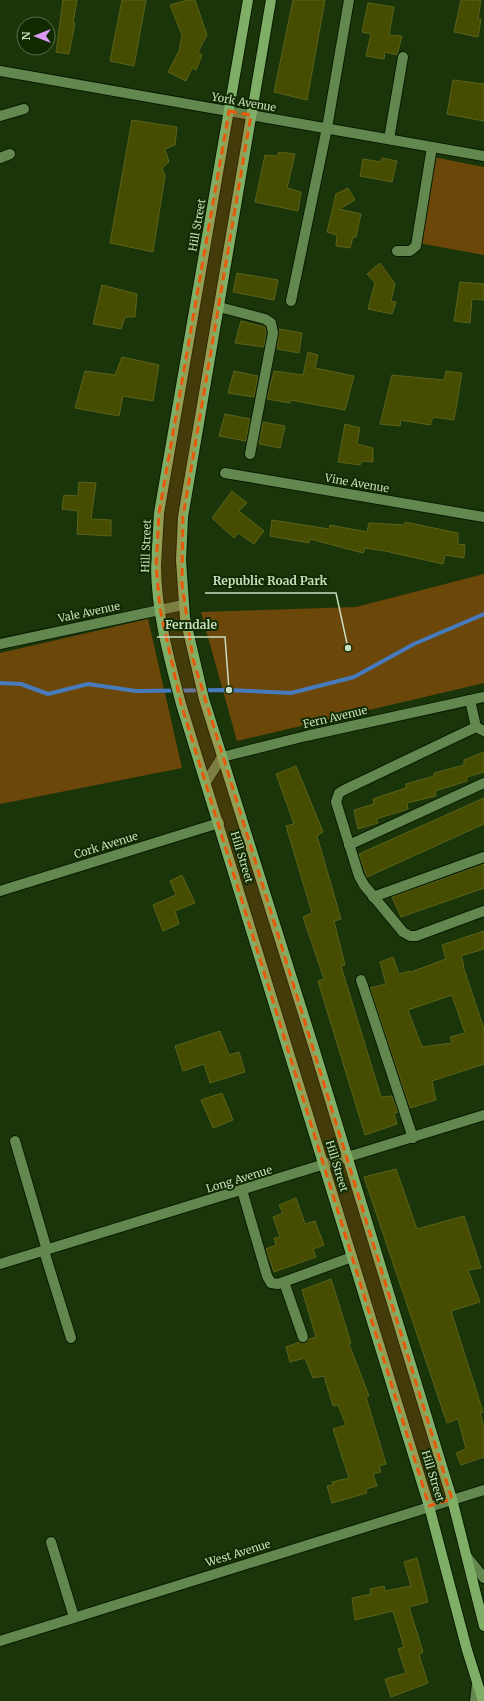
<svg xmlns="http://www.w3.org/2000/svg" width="484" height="1701" font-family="Merriweather,serif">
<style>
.green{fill:#6b480a}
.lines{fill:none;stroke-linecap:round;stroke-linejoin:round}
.stream{stroke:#487bbd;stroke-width:4}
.building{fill:#464d00;stroke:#5a621b;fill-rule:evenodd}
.minor-casing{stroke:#091a01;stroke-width:12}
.major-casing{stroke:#091a01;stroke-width:12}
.minor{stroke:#62874f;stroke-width:10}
.major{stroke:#7faf66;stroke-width:10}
.marked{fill:#e8590c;fill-opacity:0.2;stroke:#e8590c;stroke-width:3;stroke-dasharray:8 5;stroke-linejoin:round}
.labels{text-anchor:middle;stroke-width:4;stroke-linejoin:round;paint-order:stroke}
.street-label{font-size:11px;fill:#c8dcbe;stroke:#112b01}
.leader{fill:none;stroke:#c8dcbe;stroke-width:1.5}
.callout-dot{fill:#c8dcbe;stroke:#112b01;stroke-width:1.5}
.callout-label{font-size:12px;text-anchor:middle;font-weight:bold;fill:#c8dcbe;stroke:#112b01;stroke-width:4;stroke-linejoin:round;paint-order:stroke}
</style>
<rect width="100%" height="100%" fill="#1b350a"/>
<g class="green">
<polygon points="433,157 484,167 484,255 418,243"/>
<polygon points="484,574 484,683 237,741 201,612 356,607"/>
<polygon points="148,619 182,768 0,804 0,653"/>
</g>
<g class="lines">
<polyline class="stream" points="0,683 21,684 48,694 88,684 136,691 229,690 291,693 354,677 414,644 484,614"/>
</g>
<g class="building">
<polygon points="63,0 77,0 73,23 75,23 69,54 56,52"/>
<polygon points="122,0 146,0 134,66 110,61"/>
<polygon points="187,0 195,0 207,35 198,52 202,55 196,70 192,68 186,81 168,72 179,51 182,35 170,5"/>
<polygon points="293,0 325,0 307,100 274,92"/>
<polygon points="461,0 481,0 478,19 481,19 478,37 454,32"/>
<polygon points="368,3 394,7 389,35 402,36 397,55 385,52 384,59 366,56 371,34 362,32"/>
<polygon points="453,80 484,84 484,121 447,114"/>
<polygon points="132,120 177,127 175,145 165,149 169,162 162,168 165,176 153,252 110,243"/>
<polygon points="279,152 295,154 287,188 301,192 298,211 255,202 265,155 277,156"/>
<polygon points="382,158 397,161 392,182 360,176 363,159 381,162"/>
<polygon points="348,188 355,200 339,209 361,214 356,237 353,237 350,248 336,246 337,235 327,232 336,194"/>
<polygon points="380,263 395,284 391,301 396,302 392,314 368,309 375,283 367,274"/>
<polygon points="237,273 278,280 274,300 233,292"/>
<polygon points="460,282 484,284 484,300 472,299 470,323 454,321"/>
<polygon points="102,285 137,294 135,317 125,317 121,329 93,324"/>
<polygon points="241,321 265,327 266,333 264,347 235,343"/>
<polygon points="279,329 302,333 299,353 277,349"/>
<polygon points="308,352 318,355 315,368 354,376 345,410 290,400 290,403 267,399 274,371 303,375"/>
<polygon points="122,357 159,365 153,401 123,396 119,416 75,408 85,371 115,375"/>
<polygon points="234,371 258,376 254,397 228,393"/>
<polygon points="446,371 462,373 454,420 433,417 430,425 401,420 400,426 380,424 392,375 444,380"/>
<polygon points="225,414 250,419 246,441 219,436"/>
<polygon points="263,422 285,426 280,448 259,444"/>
<polygon points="345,424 360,428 357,444 373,448 373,462 362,461 360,465 338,462"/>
<polygon points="79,482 96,483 91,519 111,520 111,536 77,534 78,511 62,509 64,495 78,496"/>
<polygon points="232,491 247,503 239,511 264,531 254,544 238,533 234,538 212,518"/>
<polygon points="272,520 329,529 330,525 367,532 369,523 404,525 405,522 458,533 458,544 465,545 464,558 445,555 443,564 385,551 365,548 363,553 310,539 309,543 270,536"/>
<polygon points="484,752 484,772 467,777 467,781 435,791 436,796 407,803 408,809 376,819 378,823 358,829 354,810 374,804 373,799 406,788 406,784 434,776 434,773 464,765 464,760"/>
<polygon points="296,766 323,832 317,836 341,919 334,921 345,965 341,966 381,1097 392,1096 398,1112 394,1113 397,1124 365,1135 318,981 324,979 303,917 312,913 286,826 294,824 276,774"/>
<polygon points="484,798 484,824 367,877 359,854"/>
<polygon points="484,864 484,888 401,917 392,897"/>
<polygon points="182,875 195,903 175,911 179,924 163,931 153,905 176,895 170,881"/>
<path d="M484,931V949L461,956L464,965L463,966L484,1029V1064L432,1081L436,1100L410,1108L370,988L386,984L380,962L393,957L399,974L410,971L411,972L446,959L442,945ZM452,995L465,1033L450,1037L452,1043L422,1047L408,1010Z"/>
<polygon points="220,1031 229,1055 239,1052 245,1072 210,1083 204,1064 183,1071 175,1046"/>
<polygon points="222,1093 233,1120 213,1128 201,1100"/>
<polygon points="396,1169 417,1229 464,1216 481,1268 468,1270 480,1302 451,1311 483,1412 480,1413 484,1427 484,1457 461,1465 456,1453 466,1449 458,1419 447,1423 364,1177"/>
<polygon points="296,1198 305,1224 315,1221 324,1245 313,1249 316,1257 274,1272 266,1249 276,1245 274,1238 280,1237 273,1217 283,1213 279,1205"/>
<polygon points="331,1279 351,1343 349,1344 369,1396 366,1397 386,1464 379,1466 381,1472 373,1474 377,1486 366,1489 367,1493 332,1503 327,1486 333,1485 332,1482 349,1478 333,1429 346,1425 338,1405 333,1406 324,1376 313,1378 305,1358 290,1362 286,1347 300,1342 305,1343 309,1339 316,1337 302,1290"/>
<polygon points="417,1558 428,1602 409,1607 423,1652 419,1655 428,1683 391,1697 385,1679 406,1673 398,1649 404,1647 393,1611 355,1620 352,1598 371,1594 370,1589 384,1586 385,1591 411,1586 404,1562"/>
</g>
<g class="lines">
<g class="minor-casing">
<g id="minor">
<polyline points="0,71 484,156"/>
<polyline points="0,116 24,109"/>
<polyline points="389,139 403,57"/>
<polyline points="0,158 10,154"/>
<polyline points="397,251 410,251 416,246 432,147"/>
<polyline points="291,301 327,128 349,0"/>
<polyline points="219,307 265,319 271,323 273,333 250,454"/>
<polyline points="225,473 484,517"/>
<polyline points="0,644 183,605"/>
<polyline points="470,700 476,727"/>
<polyline points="484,731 476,727 344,790 339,793 336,802 359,876 364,885 403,932 410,936 416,936 484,911"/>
<polyline points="206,782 222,757 306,736 484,697"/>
<polyline points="349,845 484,783"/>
<polyline points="0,891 219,823"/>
<polyline points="373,897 484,857"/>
<polyline points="361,980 413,1138"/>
<polyline points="15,1141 47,1250"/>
<polyline points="242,1190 267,1276 271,1283 278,1284 352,1257"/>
<polyline points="44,1251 71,1338"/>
<polyline points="0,1264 484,1115"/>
<polyline points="284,1282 303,1337"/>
<polyline points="51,1542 74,1617"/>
<polyline points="467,1557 484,1578"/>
<polyline points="0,1641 484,1490"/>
<polyline points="475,1701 477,1684"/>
</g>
</g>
<g class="major-casing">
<g id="major">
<path d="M248,0L159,513C158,531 157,548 156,565C156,612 169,659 181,704L429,1506L467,1650L483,1701"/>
<polyline points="271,0 183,517 181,560 185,618 204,699 315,1051 452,1499 484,1626"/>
</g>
</g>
<use href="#minor" class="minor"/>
<use href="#major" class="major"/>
</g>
<path class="marked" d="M229,111L251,115L183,517L182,584L193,659L452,1499L429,1506L181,704L160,609L156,566L159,513Z"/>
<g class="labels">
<g class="street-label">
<text transform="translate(244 102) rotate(10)" y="4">York Avenue</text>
<text transform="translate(197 225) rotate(-80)" y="4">Hill Street</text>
<text transform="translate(357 483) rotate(10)" y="4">Vine Avenue</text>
<text transform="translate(146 546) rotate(-88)" y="4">Hill Street</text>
<text transform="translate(89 612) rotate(-12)" y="4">Vale Avenue</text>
<text transform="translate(335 717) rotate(-13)" y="4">Fern Avenue</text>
<text transform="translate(106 845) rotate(-17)" y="4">Cork Avenue</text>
<text transform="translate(242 857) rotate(73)" y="4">Hill Street</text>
<text transform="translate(337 1166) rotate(73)" y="4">Hill Street</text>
<text transform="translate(239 1179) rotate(-17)" y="4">Long Avenue</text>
<text transform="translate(433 1476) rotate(73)" y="4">Hill Street</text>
<text transform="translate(238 1553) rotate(-17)" y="4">West Avenue</text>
</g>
</g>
<path class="leader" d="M348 648L336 593H205M229 690L225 637H157"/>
<g class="callout-dot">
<circle cx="348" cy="648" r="4"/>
<circle cx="229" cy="690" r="4"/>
</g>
<g class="callout-label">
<text x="270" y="585">Republic Road Park</text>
<text x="191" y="629">Ferndale</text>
</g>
<g transform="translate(36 36) rotate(270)"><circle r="19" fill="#112b01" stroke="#5a724d"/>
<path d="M0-3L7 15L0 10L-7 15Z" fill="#db9af6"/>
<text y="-6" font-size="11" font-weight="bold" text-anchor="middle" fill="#c8dcbe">N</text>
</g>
</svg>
